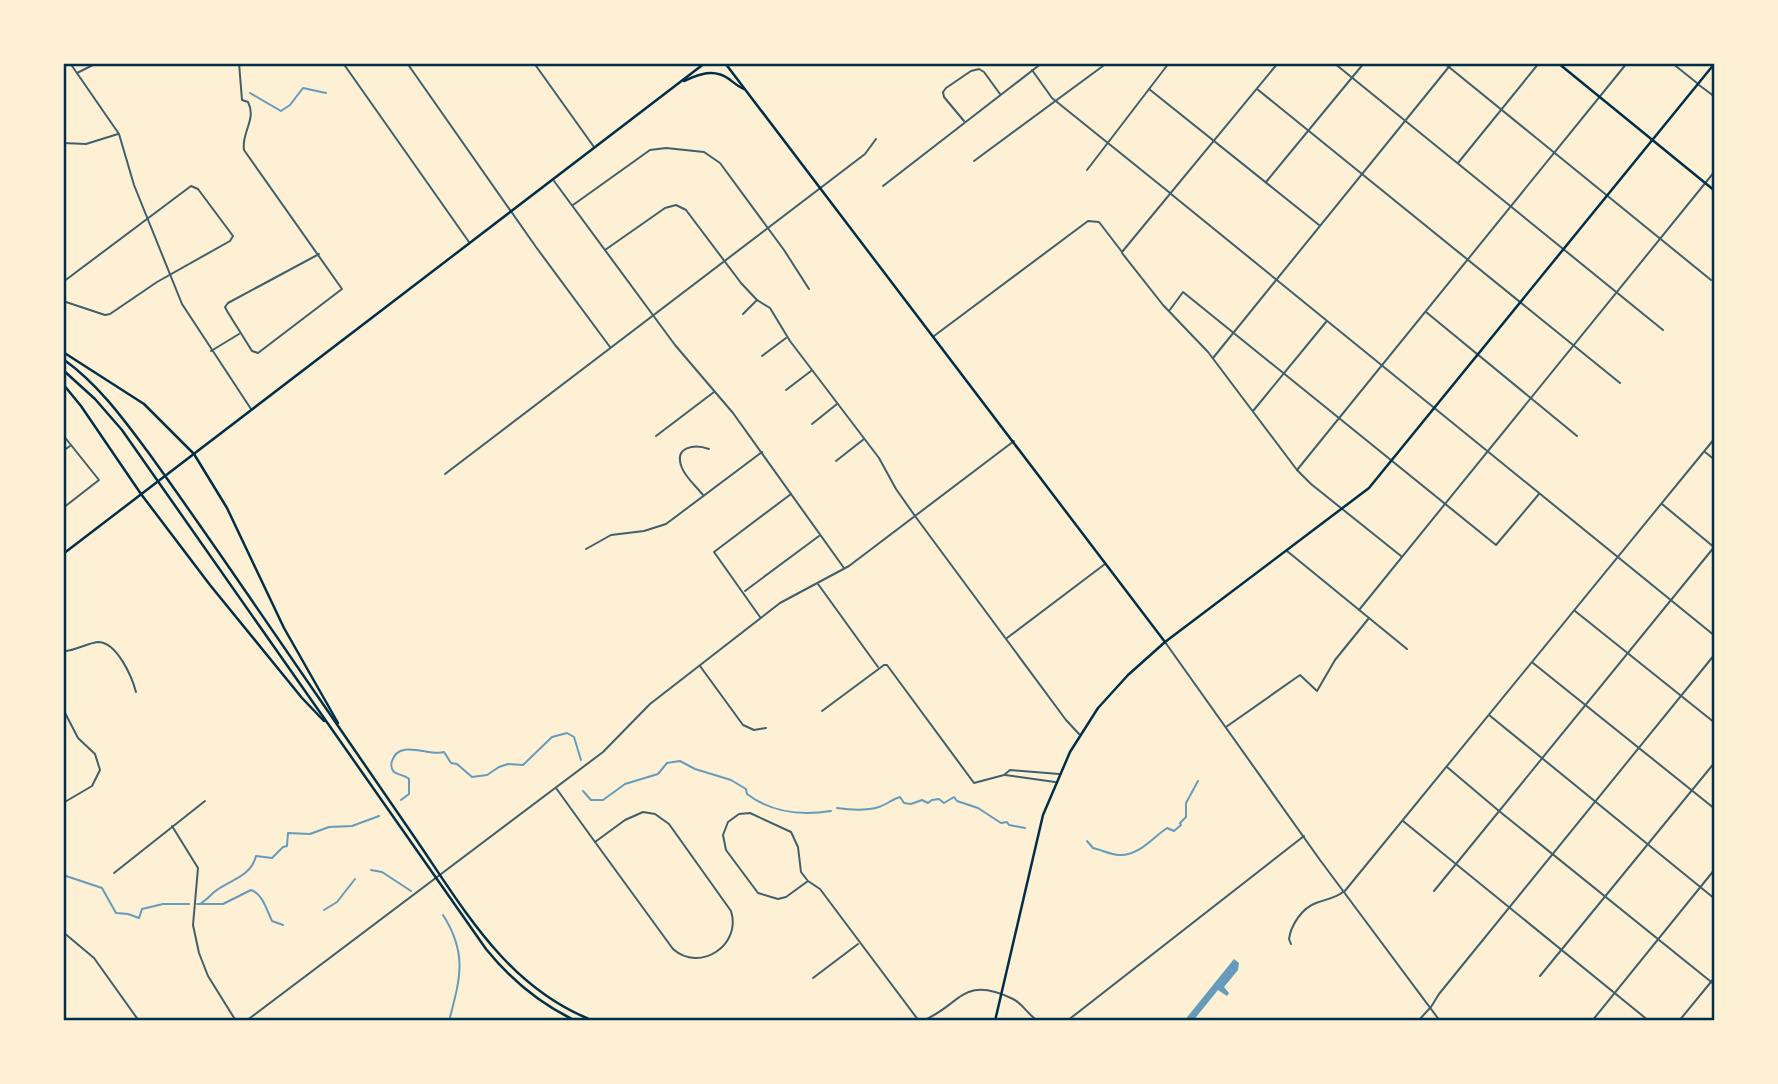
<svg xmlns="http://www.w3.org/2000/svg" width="1778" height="1084" font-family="Mulish,sans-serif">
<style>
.water{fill:#669bbc}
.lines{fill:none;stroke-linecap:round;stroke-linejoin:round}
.stream{stroke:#669bbc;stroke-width:2}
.minor{stroke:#3f606c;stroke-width:2}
.tertiary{stroke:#3f606c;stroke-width:2}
.secondary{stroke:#003049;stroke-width:2.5}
.primary{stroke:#003049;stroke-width:2.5}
.trunk{stroke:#003049;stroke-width:2.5}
.neatline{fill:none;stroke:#003049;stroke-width:2.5}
</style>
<rect width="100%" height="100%" fill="#fdf0d5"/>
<polygon class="water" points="1234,959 1239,963 1238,970 1224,987 1229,993 1227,996 1218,990 1193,1021 1184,1021"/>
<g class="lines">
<g class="stream">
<polyline points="250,93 281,111 290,105 303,88 326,93"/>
<path d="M583,791L591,800H603L625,784L658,774L667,763L680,761L695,769L731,780L746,789L747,794C772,813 800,816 831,811"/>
<path d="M401,800L409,794V779C405,775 398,775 394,772C391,769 391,764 392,761C399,738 430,757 444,752L451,763L457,764L472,777L487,775L499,767L508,764L523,765L552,737L567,733L574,737L581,760"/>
<path d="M837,808C851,810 866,811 879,807C887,804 893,799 900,797L904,803L911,804L922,800L928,803L932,800L939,799L944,803L954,797L957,801L978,808L1001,823L1007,822L1009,825L1025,828"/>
<path d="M1087,841L1093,848C1102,850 1111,855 1119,855C1139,856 1152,838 1167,828L1174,831L1181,825L1180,823L1186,817V803L1198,781"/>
<polyline points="371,870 382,872 411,891"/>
<polyline points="63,875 102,888 116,913 128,914 139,918 142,909 163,904 189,904"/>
<path d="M197,904H223L251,890C263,894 267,911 272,921L283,925"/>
<path d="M200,904C205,901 208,898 213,893C227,880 250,879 256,856L272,858L283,847L287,846L288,833L310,834L329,827L352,826L379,816"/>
<polyline points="324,910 337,902 355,879"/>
<path d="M443,915C468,954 460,979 449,1021"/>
</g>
<g class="minor">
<polyline points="70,63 119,134 134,185 182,304 251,409"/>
<path d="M239,63L242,100L248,102C257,119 241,133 244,150L342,289L258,353L252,351L227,311L225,307L228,303L319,254"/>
<polyline points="343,63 469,242"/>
<polyline points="407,63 536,247 610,347"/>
<polyline points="534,63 594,147"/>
<polyline points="1334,63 1663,330"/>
<polyline points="1444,63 1711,280"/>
<polyline points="1672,63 1697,83"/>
<polyline points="1032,70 1052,98 1170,193"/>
<polyline points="77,73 97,63"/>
<polyline points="1149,89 1319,225"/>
<polyline points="1257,89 1620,383"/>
<polyline points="964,121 944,97 943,92 946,88 971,71 979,69 984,72 1000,94"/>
<polyline points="63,143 86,144 118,134"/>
<polyline points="974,161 1107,63"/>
<polyline points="1458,163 1539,63"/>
<polyline points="1087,170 1169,63"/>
<polyline points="554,181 675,345 733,413 844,568"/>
<polyline points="1266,182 1364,63"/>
<polyline points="883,186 1042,63"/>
<polyline points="573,205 650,150 666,148 704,152 720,163 784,250 809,289"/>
<polyline points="605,250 665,208 676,205 686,210 741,283 757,300 770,308 790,341 879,458 896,489 915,516 1066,720 1079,734"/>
<polyline points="1122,253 1163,305 1208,352 1297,470 1311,484 1401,556"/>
<polyline points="63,282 191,186 198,189 233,236 230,241 157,282 110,314 105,315 63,301"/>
<polyline points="1169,311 1183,292 1496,545 1539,494"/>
<polyline points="1426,312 1577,436"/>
<polyline points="743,314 757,300"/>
<polyline points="211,351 239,334"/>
<polyline points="762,356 786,338"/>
<polyline points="1213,358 1452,63"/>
<polyline points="786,390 811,371"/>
<polyline points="1253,411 1326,322"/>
<polyline points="812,424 837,404"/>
<polyline points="63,435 99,480 63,508"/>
<polyline points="656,436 714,392"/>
<polyline points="63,451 70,446"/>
<polyline points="1705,452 1715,460"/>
<polyline points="836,461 864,439"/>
<polyline points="1297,470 1627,63"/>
<polyline points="445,474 865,154 876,139"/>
<path d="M703,495C696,486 686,478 682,468C673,446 695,444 709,449"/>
<polyline points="1662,504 1715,548"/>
<polyline points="586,549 611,535 644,531 666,524 762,452"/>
<polyline points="1287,551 1407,649"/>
<polyline points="818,584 878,667"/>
<polyline points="745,591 819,536"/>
<polyline points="1359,610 1715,171"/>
<polyline points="1575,611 1715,723"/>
<polyline points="760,617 714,552 791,494"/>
<polyline points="1007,638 1105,564"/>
<path d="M63,649L66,651C76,650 88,643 98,642C117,642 132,677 136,692"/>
<polyline points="700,666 743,725 754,730 766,728"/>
<polyline points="63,709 78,738 95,754 100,770 92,786 63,803"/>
<polyline points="822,711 884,665 887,665 974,783 1004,775 1010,770 1059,774"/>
<polyline points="1489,715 1715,899"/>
<polyline points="1226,727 1300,675 1317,691 1335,660 1369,618"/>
<polyline points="1447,767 1499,811 1715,985"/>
<polyline points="1005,775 1055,782"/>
<polyline points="556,788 595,842"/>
<path d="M643,812L655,814L669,824L731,911C742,945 700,973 673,949L595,842L625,820Z"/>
<polyline points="1403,821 1649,1021"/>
<polyline points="172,826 198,868 193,925 199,953 208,976 236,1021"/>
<polyline points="114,873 205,801"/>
<polyline points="808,881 786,897 778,899 758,893 726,850 723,835 728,822 739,814 750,813 791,832 798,847 801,872 808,881 820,889 919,1021"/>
<polyline points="1434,891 1715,546"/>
<polyline points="63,932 94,958 139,1021"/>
<path d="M1291,944L1289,939C1291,925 1302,908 1316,903C1326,899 1334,899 1343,892"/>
<polyline points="1540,976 1715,762"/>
<polyline points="813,978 858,944"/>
<path d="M922,1021C961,1006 961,974 1013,999C1023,1004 1028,1015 1038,1021"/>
<polyline points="1067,1021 1304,836"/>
<polyline points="1418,1021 1430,1008"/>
<polyline points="1592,1021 1715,869"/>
<polyline points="1679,1021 1715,977"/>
</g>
<g class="tertiary">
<polyline points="1699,85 1715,97"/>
<polyline points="1171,194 1715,636"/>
<polyline points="934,336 1088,221 1099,222 1122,252 1278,63"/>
<polyline points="1165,642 1320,860 1440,1021"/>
<polyline points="1533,663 1715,809"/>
<polyline points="1344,892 1715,438"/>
<polyline points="1431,1007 1439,994 1715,654"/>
<polyline points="246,1021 603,752 650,704 780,603 849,566 1014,441"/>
</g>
<g class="secondary">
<polyline points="725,63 1165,642"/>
<path d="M684,81C699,74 714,68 729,79C734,83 737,86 744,89"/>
<polyline points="63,554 705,63"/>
</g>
<polyline class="primary" points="1558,63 1715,191"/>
<g class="trunk">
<polyline points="63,352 144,404 194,454 227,508 284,628 338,723"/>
<path d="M63,359C98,384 122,417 148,452C174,488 199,524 224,560C287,652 350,743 413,835C464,909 506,987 594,1021"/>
<path d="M63,370L95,399L122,430L486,949C511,980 540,1004 576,1021"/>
<polyline points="63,384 81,406 141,494 210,585 302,698 324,721"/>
<polyline points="809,1021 855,1021"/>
<polyline points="995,1021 1043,815 1070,752 1098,708 1128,675 1165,642 1369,488 1715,63"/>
</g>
</g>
<rect width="1778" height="1084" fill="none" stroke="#fdf0d5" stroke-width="130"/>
<rect x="65" y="65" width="1648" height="954" class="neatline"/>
</svg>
